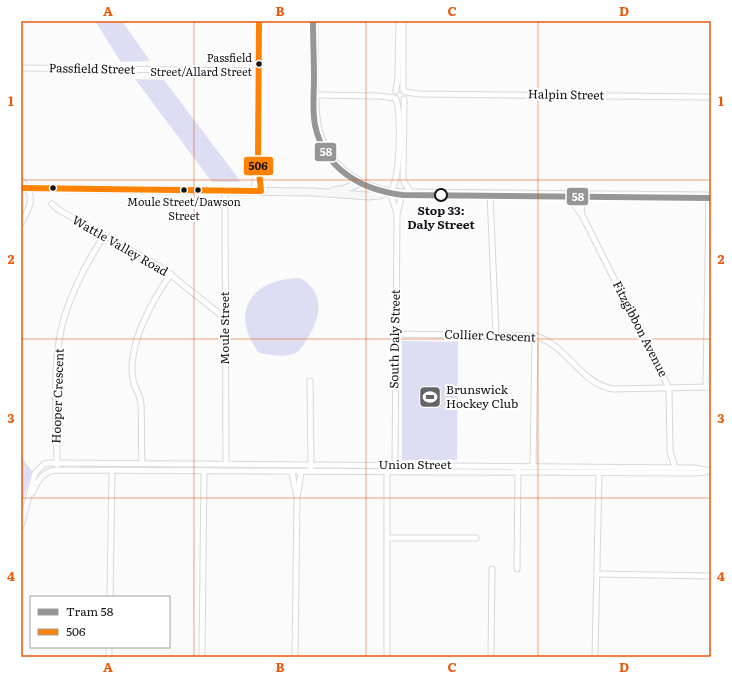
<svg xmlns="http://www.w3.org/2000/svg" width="732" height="678" font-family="Literata,serif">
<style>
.green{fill:#ddddf4}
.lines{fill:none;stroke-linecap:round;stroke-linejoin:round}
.street-casing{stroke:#d8d8dc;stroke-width:7}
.secondary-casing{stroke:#d8d8dc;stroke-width:9}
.street{stroke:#fefeff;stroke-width:5}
.secondary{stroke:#f6f8f7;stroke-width:7}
.bus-1-casing{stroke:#fff;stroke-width:9}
.bus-1{stroke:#ff8200;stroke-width:6}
.tram-1-casing{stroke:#fff;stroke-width:9}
.tram-1{stroke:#969696;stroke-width:6}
.grid{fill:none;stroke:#e8590c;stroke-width:1;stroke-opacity:0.55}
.bus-dot{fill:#121218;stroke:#fff;stroke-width:1.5}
.stop-dot{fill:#fff;stroke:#121218;stroke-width:2}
.labels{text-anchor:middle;stroke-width:4;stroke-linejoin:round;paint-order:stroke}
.bus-label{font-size:11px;fill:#121218;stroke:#fff;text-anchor:end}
.street-label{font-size:12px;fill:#121218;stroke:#fff}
.stop-label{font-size:12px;font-weight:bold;fill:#121218;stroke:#fff}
.poi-label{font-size:12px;fill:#121218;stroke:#fff;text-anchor:start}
.line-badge{stroke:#fff;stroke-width:1.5}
.badge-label{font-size:11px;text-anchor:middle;font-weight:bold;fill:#fff}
.pale-badge-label{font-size:11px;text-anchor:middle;font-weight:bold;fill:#111}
.neatline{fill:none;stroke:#e8590c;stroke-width:1.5}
.grid-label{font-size:13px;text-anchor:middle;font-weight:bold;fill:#e8590c}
</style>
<rect width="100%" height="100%" fill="#fbfbfc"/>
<g class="green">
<polygon points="95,21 122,21 150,61 121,62"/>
<polygon points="135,79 164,80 241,182 212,182"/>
<path d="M300,278C325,292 321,315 309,336C306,341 301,350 296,353C284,358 271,355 259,353C228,311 252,279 300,278Z"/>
<polygon points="402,341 458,342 457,460 402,460"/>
<polygon points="21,457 32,471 21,506"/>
</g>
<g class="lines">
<g class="street-casing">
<g id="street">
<polyline points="259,21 258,162 261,191"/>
<polyline points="21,68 259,71"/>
<polyline points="403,90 403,21"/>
<polyline points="396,91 398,76 399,21"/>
<polyline points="405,92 420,94 711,97"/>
<polyline points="316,95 379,96 395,98"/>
<path d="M396,99C401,115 401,180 390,193L397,213"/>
<polyline points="404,99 403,180 411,193"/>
<path d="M21,180C36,196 31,206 21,223"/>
<polyline points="225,191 226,464"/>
<polyline points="254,191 257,165"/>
<polyline points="490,194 496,335"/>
<polyline points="573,195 575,206 581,214"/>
<polyline points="580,195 582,215 669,388 670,451 675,468"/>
<polyline points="52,204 59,210 162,268 226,319"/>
<path d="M395,334L535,336C568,345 579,383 613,389L711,387"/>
<polyline points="310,381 311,468"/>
<polyline points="706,387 709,196"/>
<path d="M142,463C141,444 142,424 141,405C141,395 134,388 133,379C127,346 152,300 171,274"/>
<path d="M57,465C57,421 52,374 61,330C69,296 85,265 104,236"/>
<polyline points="395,465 397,214 401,198 405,193"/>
<polyline points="533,466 535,336"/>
<polyline points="292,472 296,493"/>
<path d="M32,493C38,481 42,471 57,470L695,473L706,472"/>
<polyline points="21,526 35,473 44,464 49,463 695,468 711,471"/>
<polyline points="388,538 476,538"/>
<polyline points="517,569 518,471"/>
<polyline points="597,574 711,576"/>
<polyline points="110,597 112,470"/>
<polyline points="109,657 109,647"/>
<polyline points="202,657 204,471"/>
<polyline points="295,657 297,498 301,472"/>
<polyline points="387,657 387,472"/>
<polyline points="491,657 492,569"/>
<polyline points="595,657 599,473"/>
</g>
</g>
<g class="secondary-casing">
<g id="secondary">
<path d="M314,21C315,52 312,94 317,124C325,168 363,192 405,193L711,196"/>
<polyline points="21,188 314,192 368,196 379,195 386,192"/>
<polyline points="333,191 345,189 359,183"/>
</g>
</g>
<use href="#street" class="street"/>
<use href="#secondary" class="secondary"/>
<g class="bus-1-casing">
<polyline id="bus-1" points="21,188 261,191 258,162 259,21"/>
</g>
<use href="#bus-1" class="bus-1"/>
<g class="tram-1-casing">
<path id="tram-1" d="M313,21C313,40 314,60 314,79C314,94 312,110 315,125C324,169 361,190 403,195L711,198"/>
</g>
<use href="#tram-1" class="tram-1"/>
</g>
<path class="grid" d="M194,21V657M366,21V657M538,21V657M21,180H711M21,339H711M21,498H711"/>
<defs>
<g id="stadium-square" transform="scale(1.15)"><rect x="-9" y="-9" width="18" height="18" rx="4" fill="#646468" stroke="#fff"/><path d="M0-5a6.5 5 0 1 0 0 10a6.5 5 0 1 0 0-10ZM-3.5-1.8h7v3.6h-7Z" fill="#fff"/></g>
</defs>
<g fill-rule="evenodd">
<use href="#stadium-square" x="430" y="397"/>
</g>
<g class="bus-dot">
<circle cx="259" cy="64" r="3.5"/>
<circle cx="53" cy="188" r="3.5"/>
<circle cx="184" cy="190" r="3.5"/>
<circle cx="198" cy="190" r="3.5"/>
</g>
<circle class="stop-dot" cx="441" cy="195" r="6"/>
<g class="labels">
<g class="bus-label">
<text x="252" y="62">Passfield<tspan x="252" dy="14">Street/Allard Street</tspan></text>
<text x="184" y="206" text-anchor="middle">Moule Street/Dawson<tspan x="184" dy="14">Street</tspan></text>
</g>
<g class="street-label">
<text transform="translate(92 69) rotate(1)" y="4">Passfield Street</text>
<text transform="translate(566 95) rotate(1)" y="4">Halpin Street</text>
<text transform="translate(120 246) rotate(30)" y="4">Wattle Valley Road</text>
<text transform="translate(225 328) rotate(-90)" y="4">Moule Street</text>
<text transform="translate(640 329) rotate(63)" y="4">Fitzgibbon Avenue</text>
<text transform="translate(490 336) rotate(2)" y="4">Collier Crescent</text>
<text transform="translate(395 339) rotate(-89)" y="4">South Daly Street</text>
<text transform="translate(58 396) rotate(-88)" y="4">Hooper Crescent</text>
<text x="415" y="469">Union Street</text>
</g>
<g class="stop-label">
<text x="441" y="215">Stop 33:<tspan x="441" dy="14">Daly Street</tspan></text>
</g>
<g class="poi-label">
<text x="446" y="394">Brunswick<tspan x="446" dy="14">Hockey Club</tspan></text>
</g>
</g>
<g class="line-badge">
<rect x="314" y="142" width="23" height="20" rx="4" fill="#969696"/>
<rect x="243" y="156" width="31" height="20" rx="4" fill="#ff8200"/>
<rect x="566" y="187" width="23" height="19" rx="4" fill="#969696"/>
</g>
<g class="badge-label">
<text x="326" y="156">58</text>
<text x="578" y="201">58</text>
</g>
<g class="pale-badge-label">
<text x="258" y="170">506</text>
</g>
<rect width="732" height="678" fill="none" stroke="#ffffff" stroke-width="44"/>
<rect x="30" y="596" width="140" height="52" fill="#ffffff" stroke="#a0a0a3"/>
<rect x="38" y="609" width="20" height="6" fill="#969696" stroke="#a0a0a3"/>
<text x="66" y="616" font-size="12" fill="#121218">Tram 58</text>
<rect x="38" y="629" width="20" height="6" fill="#ff8200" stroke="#a0a0a3"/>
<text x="66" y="636" font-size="12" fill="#121218">506</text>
<rect x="22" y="22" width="688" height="634" class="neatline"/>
<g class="grid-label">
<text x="108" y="16">A</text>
<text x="280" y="16">B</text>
<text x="452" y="16">C</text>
<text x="624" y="16">D</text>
<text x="11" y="106">1</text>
<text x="721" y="106">1</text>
<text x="11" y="264">2</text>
<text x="721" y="264">2</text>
<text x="11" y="423">3</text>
<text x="721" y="423">3</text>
<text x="11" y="581">4</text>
<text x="721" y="581">4</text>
<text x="108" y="672">A</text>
<text x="280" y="672">B</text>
<text x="452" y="672">C</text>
<text x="624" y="672">D</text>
</g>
</svg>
